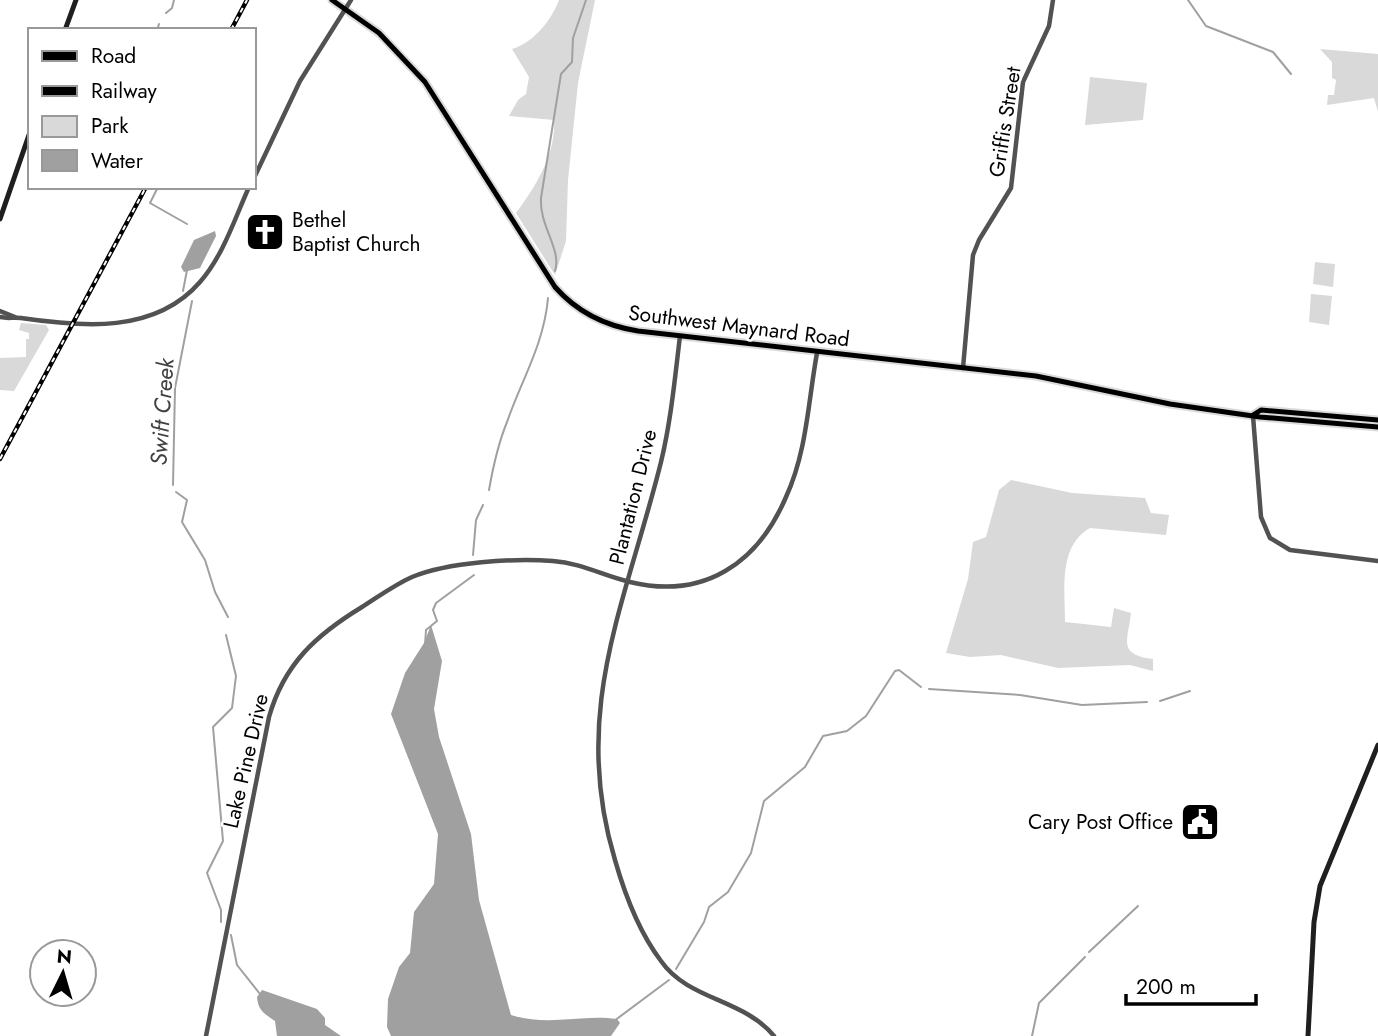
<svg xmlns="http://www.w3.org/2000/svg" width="1378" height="1036" font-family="Jost,sans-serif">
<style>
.green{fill:#d9d9d9}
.water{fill:#a0a0a0}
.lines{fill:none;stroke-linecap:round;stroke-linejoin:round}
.stream{stroke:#a0a0a0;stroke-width:2}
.primary-casing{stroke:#dbdbdb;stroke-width:9}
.tertiary{stroke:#525252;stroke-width:4.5}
.secondary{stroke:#1f1f1f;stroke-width:5}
.primary{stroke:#000;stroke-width:5}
.rail-casing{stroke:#000;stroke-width:4.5}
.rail{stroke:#fff;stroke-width:2;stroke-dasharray:5;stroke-linecap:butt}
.labels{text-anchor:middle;stroke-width:5;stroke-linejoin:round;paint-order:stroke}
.street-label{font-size:21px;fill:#000;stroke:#fff}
.poi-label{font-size:21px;fill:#000;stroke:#fff;text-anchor:start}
.water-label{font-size:23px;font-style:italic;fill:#414141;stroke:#fff}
</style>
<rect width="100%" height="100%" fill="#fff"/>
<g class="green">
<path d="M559,0H595L578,83L568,180L566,241L555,275L516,213C536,186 556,154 554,120L509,116L518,100L526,94L529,77L512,49C533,43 551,21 559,0Z"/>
<polygon points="1320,49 1378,54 1378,112 1374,98 1327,105 1328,95 1334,95 1336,80 1332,78 1332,62"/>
<polygon points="1090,77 1147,83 1143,120 1085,125"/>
<polygon points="1315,262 1335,264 1333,287 1313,284"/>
<polygon points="1311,294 1332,296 1329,325 1309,322"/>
<polygon points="21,323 46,325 49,330 14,391 0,390 0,358 26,357 26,339 29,339 29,333 19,330"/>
<path d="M1011,480L1072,493L1145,498L1151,513L1169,515L1166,535L1090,528C1058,546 1065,590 1065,622L1111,627L1114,608L1131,613C1128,641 1117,654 1153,659V671L1130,665L1058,668L1001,655L970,657L946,653L968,579L973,542L986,537L999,490Z"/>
</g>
<g class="water">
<polygon points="215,231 216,236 200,268 184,272 181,267 194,240"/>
<path d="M431,625L442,661L434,709L439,737L471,834L479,900L511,1015C550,1027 579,1014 617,1019L620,1023L611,1036H391L387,1027L388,999L399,967L410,953L414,912L434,884L438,834L391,714L405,673L424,643Z"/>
<path d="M262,990L317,1009L325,1018V1025L341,1036H277L275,1021C265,1014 258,1011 257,997Z"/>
</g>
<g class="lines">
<g class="stream">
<polyline points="1188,0 1206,26 1273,52 1291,74"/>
<polyline points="166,13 172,8 174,0"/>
<polyline points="157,30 159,24"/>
<polyline points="158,187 150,203 187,224"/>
<path d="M555,271C562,249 539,226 541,198L561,74L572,62L573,38L586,0"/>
<polyline points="183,291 187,270"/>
<polyline points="173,485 175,388 192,301"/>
<path d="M489,490C493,467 498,444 507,422C522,379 544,344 548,298"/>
<polyline points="176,492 187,500 182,522 205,560 215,592 228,617"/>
<polyline points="473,555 476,520 483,505"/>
<polyline points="425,645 426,630 437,621 433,610 436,603 474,575"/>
<polyline points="929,689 1020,695 1082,705 1147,702"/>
<polyline points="1160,701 1190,691"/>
<polyline points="221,922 221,910 207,873 223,841 213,727 232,708 236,676 226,635"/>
<polyline points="231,935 237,965 260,994"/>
<polyline points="1089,952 1138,906"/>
<polyline points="676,969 704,922 709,907 728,892 751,853 764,801 805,767 823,736 847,731 866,716 895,671 899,670 921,687"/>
<polyline points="614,1021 669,980"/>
<polyline points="1032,1036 1039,1003 1085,957"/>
</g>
<g class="primary-casing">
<g id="primary">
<path d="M332,0L379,33L425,82L555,287C577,312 606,326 638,331L1036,376L1170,404L1260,417L1378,427"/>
<polyline points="1253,415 1261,410 1378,420"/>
</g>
</g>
<g class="tertiary">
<polyline points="254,178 300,81 351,0"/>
<polyline points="0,311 15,317"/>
<path d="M0,317C8,319 13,317 21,318C82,327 155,334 200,282C223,256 235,218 249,187"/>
<path d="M680,336C675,377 671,421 661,462C626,603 570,711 615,860C625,895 639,932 661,961C688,1000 744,999 774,1036"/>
<polyline points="963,368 973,255 979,240 1011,188 1023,82 1049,26 1053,0"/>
<polyline points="1253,416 1261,517 1270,538 1290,550 1378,561"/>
<path d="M206,1036L269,717C284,664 316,635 362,607C378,597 394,585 412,577C448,562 514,558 553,561C581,563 604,576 630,582C704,600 758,563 786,497C807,451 808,402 817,353"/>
</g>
<g class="secondary">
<polyline points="65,30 76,0"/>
<polyline points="0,219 30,132"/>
<polyline points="1308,1036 1314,922 1320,886 1378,745"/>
</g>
<use href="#primary" class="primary"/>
<g class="rail-casing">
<g id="rail">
<polyline points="231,30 247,0"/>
<polyline points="0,459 146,187"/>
</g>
</g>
<use href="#rail" class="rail"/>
</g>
<defs>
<g id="church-square" transform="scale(2.0125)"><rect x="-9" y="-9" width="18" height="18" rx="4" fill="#000" stroke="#fff"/><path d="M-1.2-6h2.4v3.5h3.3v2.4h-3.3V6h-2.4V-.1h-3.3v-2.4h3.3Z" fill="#fff"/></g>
<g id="civic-square" transform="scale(2.0125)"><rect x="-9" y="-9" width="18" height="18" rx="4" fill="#000" stroke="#fff"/><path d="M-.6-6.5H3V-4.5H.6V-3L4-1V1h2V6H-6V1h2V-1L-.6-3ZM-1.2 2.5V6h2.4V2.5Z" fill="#fff"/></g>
</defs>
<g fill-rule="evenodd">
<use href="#church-square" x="265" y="232"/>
<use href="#civic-square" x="1200" y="822"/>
</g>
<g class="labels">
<g class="street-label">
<text transform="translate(1005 122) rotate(-81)" y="7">Griffis Street</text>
<text transform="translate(739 326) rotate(7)" y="7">Southwest Maynard Road</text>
<text transform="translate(633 497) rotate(-76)" y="7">Plantation Drive</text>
<text transform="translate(246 761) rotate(-77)" y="7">Lake Pine Drive</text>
</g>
<g class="poi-label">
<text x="292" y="227">Bethel<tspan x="292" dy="24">Baptist Church</tspan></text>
<text x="1173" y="829" text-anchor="end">Cary Post Office</text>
</g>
<g class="water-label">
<text transform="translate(162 412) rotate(-86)" y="8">Swift Creek</text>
</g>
</g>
<rect x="28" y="28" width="228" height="161" fill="#ffffff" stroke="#999999" stroke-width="2"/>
<rect x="42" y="51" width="35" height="10" fill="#000000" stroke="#999999" stroke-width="2"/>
<text x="91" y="63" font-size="21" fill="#000000">Road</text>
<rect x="42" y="86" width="35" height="10" fill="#000000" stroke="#999999" stroke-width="2"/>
<text x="91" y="98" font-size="21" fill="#000000">Railway</text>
<rect x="42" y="116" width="35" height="21" fill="#d9d9d9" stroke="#999999" stroke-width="2"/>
<text x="91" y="133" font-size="21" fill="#000000">Park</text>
<rect x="42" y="150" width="35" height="21" fill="#a0a0a0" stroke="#999999" stroke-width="2"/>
<text x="91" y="168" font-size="21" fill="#000000">Water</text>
<g transform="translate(63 973) rotate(5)"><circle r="33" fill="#ffffff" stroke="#999999" stroke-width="2"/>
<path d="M0-5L12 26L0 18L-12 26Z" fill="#000000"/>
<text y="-10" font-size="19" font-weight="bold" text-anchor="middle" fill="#000000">N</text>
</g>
<path d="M1126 994v10h130v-10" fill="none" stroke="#000000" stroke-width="3.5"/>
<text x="1136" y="994" font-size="21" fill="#000000" stroke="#ffffff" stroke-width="5" paint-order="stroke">200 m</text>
</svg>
